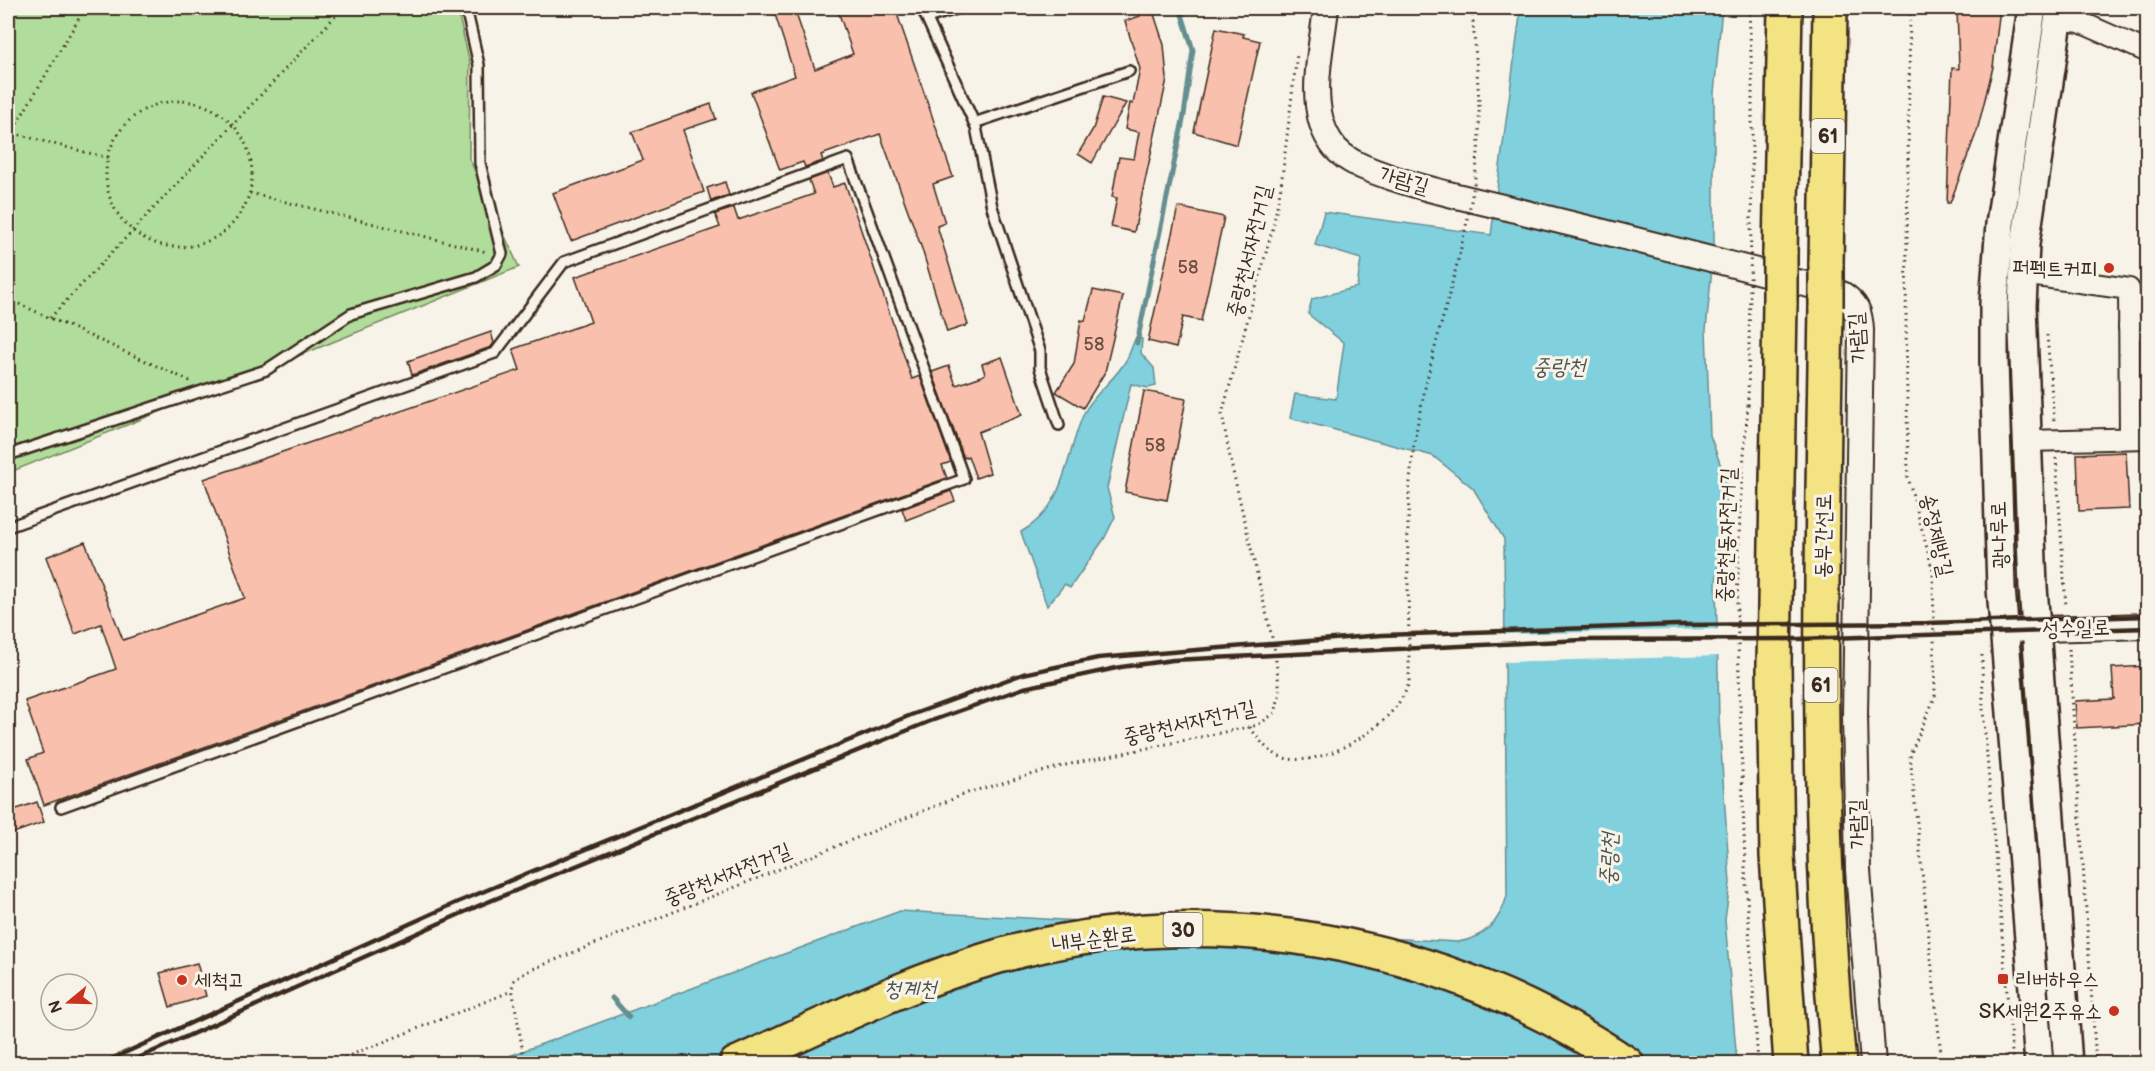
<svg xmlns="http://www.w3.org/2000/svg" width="2155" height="1071" font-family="'Balsamiq Sans','Poor Story',sans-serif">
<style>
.green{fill:#b0dd9b;stroke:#76845c;stroke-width:1.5}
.water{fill:#81d0de;stroke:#658e91;stroke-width:1.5}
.pier{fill:#f7f3e8}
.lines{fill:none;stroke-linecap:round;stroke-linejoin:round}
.stream{stroke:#658e91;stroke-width:5}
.building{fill:#f9c1ad;stroke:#3b2a1e;stroke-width:1.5}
.service-casing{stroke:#3b2a1e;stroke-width:14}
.minor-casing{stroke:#3b2a1e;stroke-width:24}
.tertiary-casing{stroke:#3b2a1e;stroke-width:28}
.secondary-casing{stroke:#3b2a1e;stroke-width:32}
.trunk-casing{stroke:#3b2a1e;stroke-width:38}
.path{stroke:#3b2a1e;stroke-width:3;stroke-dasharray:1.5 4.5;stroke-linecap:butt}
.service{stroke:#f7f3e8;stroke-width:9}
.minor{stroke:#f7f3e8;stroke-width:20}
.tertiary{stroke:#f7f3e8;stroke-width:24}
.secondary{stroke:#f7f3e8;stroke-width:27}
.trunk{stroke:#f4e382;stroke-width:33}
.rail{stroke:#3b2a1e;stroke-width:4.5}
.trunk-bridge-casing{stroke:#3b2a1e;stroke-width:38;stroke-linecap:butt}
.path-bridge{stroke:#3b2a1e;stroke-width:3;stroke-dasharray:1.5 4.5;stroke-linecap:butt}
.trunk-bridge{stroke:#f4e382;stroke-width:33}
.poi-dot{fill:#c8321e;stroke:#f7f3e8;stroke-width:2}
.labels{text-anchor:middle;stroke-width:6;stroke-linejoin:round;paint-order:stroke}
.number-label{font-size:18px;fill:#6a5042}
.shield{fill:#f7f3e8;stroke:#73665b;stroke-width:1.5}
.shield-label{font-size:20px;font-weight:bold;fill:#3b2a1e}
.street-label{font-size:21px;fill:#3b2a1e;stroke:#f7f3e8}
.poi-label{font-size:21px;fill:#3b2a1e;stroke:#f7f3e8;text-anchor:end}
.water-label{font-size:22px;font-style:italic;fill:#4c544e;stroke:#f7f3e8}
</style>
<rect width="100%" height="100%" fill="#f7f3e8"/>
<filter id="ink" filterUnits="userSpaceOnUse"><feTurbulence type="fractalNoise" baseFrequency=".0167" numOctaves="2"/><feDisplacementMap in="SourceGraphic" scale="12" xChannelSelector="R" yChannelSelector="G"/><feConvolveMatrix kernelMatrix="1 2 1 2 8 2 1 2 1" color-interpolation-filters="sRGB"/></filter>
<g filter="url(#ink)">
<polygon class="green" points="8,8 457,8 470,63 469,158 519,267 8,473"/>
<g class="water">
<path d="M1521,8H1722L1714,93V247L1706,330L1710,435L1728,486L1716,583L1719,720L1730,883L1725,920L1737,1063L488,1064L900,911L1458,942C1484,938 1500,921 1507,896L1504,539L1473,488L1433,456L1290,418L1295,394L1336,399L1344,343L1308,314L1312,299L1357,287L1361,259L1315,245L1324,212L1491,235Z"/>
<path d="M1136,337L1142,339L1141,353L1154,368L1156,386L1148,388L1131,384L1107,488L1115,517L1104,539L1070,588L1065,584L1047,606L1021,532C1067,507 1065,455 1084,413C1094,393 1114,381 1125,362C1130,355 1132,345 1136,337Z"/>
</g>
<polygon class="pier" points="1720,629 1721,656 1502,662 1502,634"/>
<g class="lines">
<g class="stream">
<polyline points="1137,343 1184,115 1193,50 1180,8"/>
<polyline points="612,998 629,1017"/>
</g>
</g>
<g class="building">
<polygon points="773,8 794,8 815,69 853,54 837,8 895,8 953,177 933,184 945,223 937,226 968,325 947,332 922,249 880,134 821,155 823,161 805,167 803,162 780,170 751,92 795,76"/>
<polygon points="1137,8 1152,8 1164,45 1167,79 1134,232 1111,227 1117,198 1112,197 1119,157 1134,159 1139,132 1125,129 1130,103 1133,104 1140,69 1125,21 1140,16"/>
<polygon points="1957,8 2000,8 1993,67 1977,131 1950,203 1947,203 1952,68 1959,69"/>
<polygon points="1216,28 1244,34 1243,37 1260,41 1237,145 1194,132"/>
<polygon points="1103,97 1126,103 1092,163 1078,154 1093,129"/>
<polygon points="711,104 716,119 683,130 704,192 571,241 553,193 643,160 632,132"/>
<polygon points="828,173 833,187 845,183 912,379 920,376 951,462 942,465 947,478 44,805 28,759 43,753 25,701 116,669 101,624 75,634 46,557 85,542 123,640 245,598 204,479 520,370 513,349 591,322 575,277 720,227 715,214 734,208 738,220 814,194 809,180"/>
<polygon points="725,182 729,195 711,201 707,188"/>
<polygon points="1178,207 1224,217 1201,321 1183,317 1176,348 1148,341"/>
<polygon points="1093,290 1123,296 1105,372 1083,408 1056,392 1074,364 1081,320 1085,321"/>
<polygon points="491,332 494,343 491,347 412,375 408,361"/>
<polygon points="1002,357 1022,415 978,432 990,473 976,478 968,456 964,458 932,372 949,366 956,385 982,376 985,374 982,364"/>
<polygon points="1144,391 1186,399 1167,500 1125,492"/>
<polygon points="2126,452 2129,509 2079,511 2077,454"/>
<polygon points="951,491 955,501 906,520 902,509"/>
<polygon points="2148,666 2148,724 2077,728 2075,701 2114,699 2112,668"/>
<polygon points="37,802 44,822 8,835 8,812"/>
<polygon points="197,963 206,996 170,1007 160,973"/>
</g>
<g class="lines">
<g class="service-casing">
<g id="service">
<polyline points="922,8 976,127 992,207 1040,351 1040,368 1059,425"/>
<polyline points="927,18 959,8"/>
<polyline points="974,123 1129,71"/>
<polyline points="8,455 266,370 351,314 476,277 496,265 502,254 480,163 479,65 466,8"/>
<polyline points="8,527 495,353 564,262 848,159 964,479 61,807"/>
</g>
</g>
<g class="minor-casing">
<g id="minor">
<polyline points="2058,19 2080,22 2148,52"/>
<polyline points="2023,274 2129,289 2130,438"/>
<polyline points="2129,327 2148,330"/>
<polyline points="2027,441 2148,438"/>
</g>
</g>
<g class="tertiary-casing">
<g id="tertiary">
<path d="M1326,8C1322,48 1306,104 1330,141C1337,153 1348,160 1361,166C1411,188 1481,201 1535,215C1638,240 1740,266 1842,294C1857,304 1860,312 1861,330L1855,715L1858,870L1873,1064"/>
<polyline points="2004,630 2148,626"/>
</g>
</g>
<g class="secondary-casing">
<g id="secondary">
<polyline points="2032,8 2000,224 1994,303 1994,362 2001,588 2039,1064"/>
<polyline points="2060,8 2025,244 2022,306 2033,587 2068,1064"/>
</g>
</g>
<g class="trunk-casing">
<g id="trunk">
<polyline points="1780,254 1785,8"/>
<polyline points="1826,265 1830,8"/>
<polyline points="1780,303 1774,665 1777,856 1791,1064"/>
<path d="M1826,307C1822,559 1814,812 1839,1064"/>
<path d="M736,1064C823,1025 908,982 999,956C1211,896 1446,941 1627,1064"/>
</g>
</g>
<g class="path">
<polyline points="1749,8 1752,78 1752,167"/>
<polyline points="1910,8 1906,318 1908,477 1933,571 1935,697 1910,755 1942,1064"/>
<circle cx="179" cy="174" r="73"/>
<polyline points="8,132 108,158"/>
<polyline points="8,139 85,8"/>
<polyline points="250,193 487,252"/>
<polyline points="8,299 190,381"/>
<polyline points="50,318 343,8"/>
<polyline points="2047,335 2054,421"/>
<polyline points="1748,405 1740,505 1737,608 1745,866 1758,1064"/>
<polyline points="2056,458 2066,607"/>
<polyline points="2069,649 2096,1064"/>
<polyline points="1982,655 1983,709 2013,1064"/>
<path d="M1250,727C1259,740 1268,753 1284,758C1325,769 1400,722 1409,681"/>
<polyline points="328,1064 512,991"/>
<polyline points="525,1064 512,988 514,980 528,971 970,792 1066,765 1258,725 1275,713 1280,692 1274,646 1231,463 1222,414 1273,227 1281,186 1297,54"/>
</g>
<use href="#service" class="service"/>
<use href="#minor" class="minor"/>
<use href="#tertiary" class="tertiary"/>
<use href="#secondary" class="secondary"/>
<use href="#trunk" class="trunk"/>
<g class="rail">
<polyline points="100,1064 458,902 911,715 1023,674 1098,658 1382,635 1678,625 1927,623 2148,616"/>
<polyline points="125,1064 478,906 928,722 1024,688 1121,667 1173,660 1582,640 1798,639 2148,628"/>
</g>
<g class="trunk-bridge-casing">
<g id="trunk-bridge">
<polyline points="1780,254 1780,303"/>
<polyline points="1826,265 1826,307"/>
</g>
</g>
<g class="path-bridge">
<polyline points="1748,405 1752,167"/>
<path d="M1409,681C1410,604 1403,521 1414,445C1429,346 1468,252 1478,153C1482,105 1475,55 1472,8"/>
</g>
<use href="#trunk-bridge" class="trunk-bridge"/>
</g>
</g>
<g class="poi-dot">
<circle cx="2109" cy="268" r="6"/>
<rect x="1997" y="973" width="12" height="12" rx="3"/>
<circle cx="182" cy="980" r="6"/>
<circle cx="2114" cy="1011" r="6"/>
</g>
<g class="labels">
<g class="number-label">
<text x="1188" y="273">58</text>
<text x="1094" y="350">58</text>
<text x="1155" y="451">58</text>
</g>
<g class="shield">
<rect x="1811.5" y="119" width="33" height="34" rx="4.5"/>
<rect x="1804.5" y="668" width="33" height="34" rx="4.5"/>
<rect x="1163.5" y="913" width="39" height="34" rx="4.5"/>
</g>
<g class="shield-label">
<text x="1828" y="143">61</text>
<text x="1821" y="692">61</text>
<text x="1183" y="937">30</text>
</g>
<g class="street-label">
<text transform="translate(1404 180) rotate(16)" y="7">가람길</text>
<text transform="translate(1249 251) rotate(-77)" y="7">중랑천서자전거길</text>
<text transform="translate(1857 338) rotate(-94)" y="7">가람길</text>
<text transform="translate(1726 535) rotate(-88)" y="7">중랑천동자전거길</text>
<text transform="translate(1937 535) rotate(77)" y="7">송정제방길</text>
<text transform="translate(1999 535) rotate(-92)" y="7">광나루로</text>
<text transform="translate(1823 536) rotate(-89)" y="7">동부간선로</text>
<text transform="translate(2076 628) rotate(-2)" y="7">성수일로</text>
<text transform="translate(1189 722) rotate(-13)" y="7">중랑천서자전거길</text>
<text transform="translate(1857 824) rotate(-91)" y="7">가람길</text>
<text transform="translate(727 874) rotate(-22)" y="7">중랑천서자전거길</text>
<text transform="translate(1094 939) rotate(-8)" y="7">내부순환로</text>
</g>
<g class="poi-label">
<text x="2097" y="275">퍼펙트커피</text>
<text x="2015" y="986" text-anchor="start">리버하우스</text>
<text x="194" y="987" text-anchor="start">세척고</text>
<text x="2102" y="1018">SK세원2주유소</text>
</g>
<g class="water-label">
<text x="1559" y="374">중랑천</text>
<text transform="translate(1608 859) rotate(-88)" y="8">중랑천</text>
<text x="910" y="996">청계천</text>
</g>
</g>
<rect width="2155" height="1071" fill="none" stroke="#f7f3e8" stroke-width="30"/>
<rect x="15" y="15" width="2125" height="1041" fill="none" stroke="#3b2a1e" stroke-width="2" filter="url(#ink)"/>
<g transform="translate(69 1002) rotate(251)"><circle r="28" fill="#f7f3e8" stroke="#aca397" stroke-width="1.5"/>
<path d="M0-4.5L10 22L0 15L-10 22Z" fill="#c8321e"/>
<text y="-9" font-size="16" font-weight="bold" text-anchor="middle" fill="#3b2a1e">N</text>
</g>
</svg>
